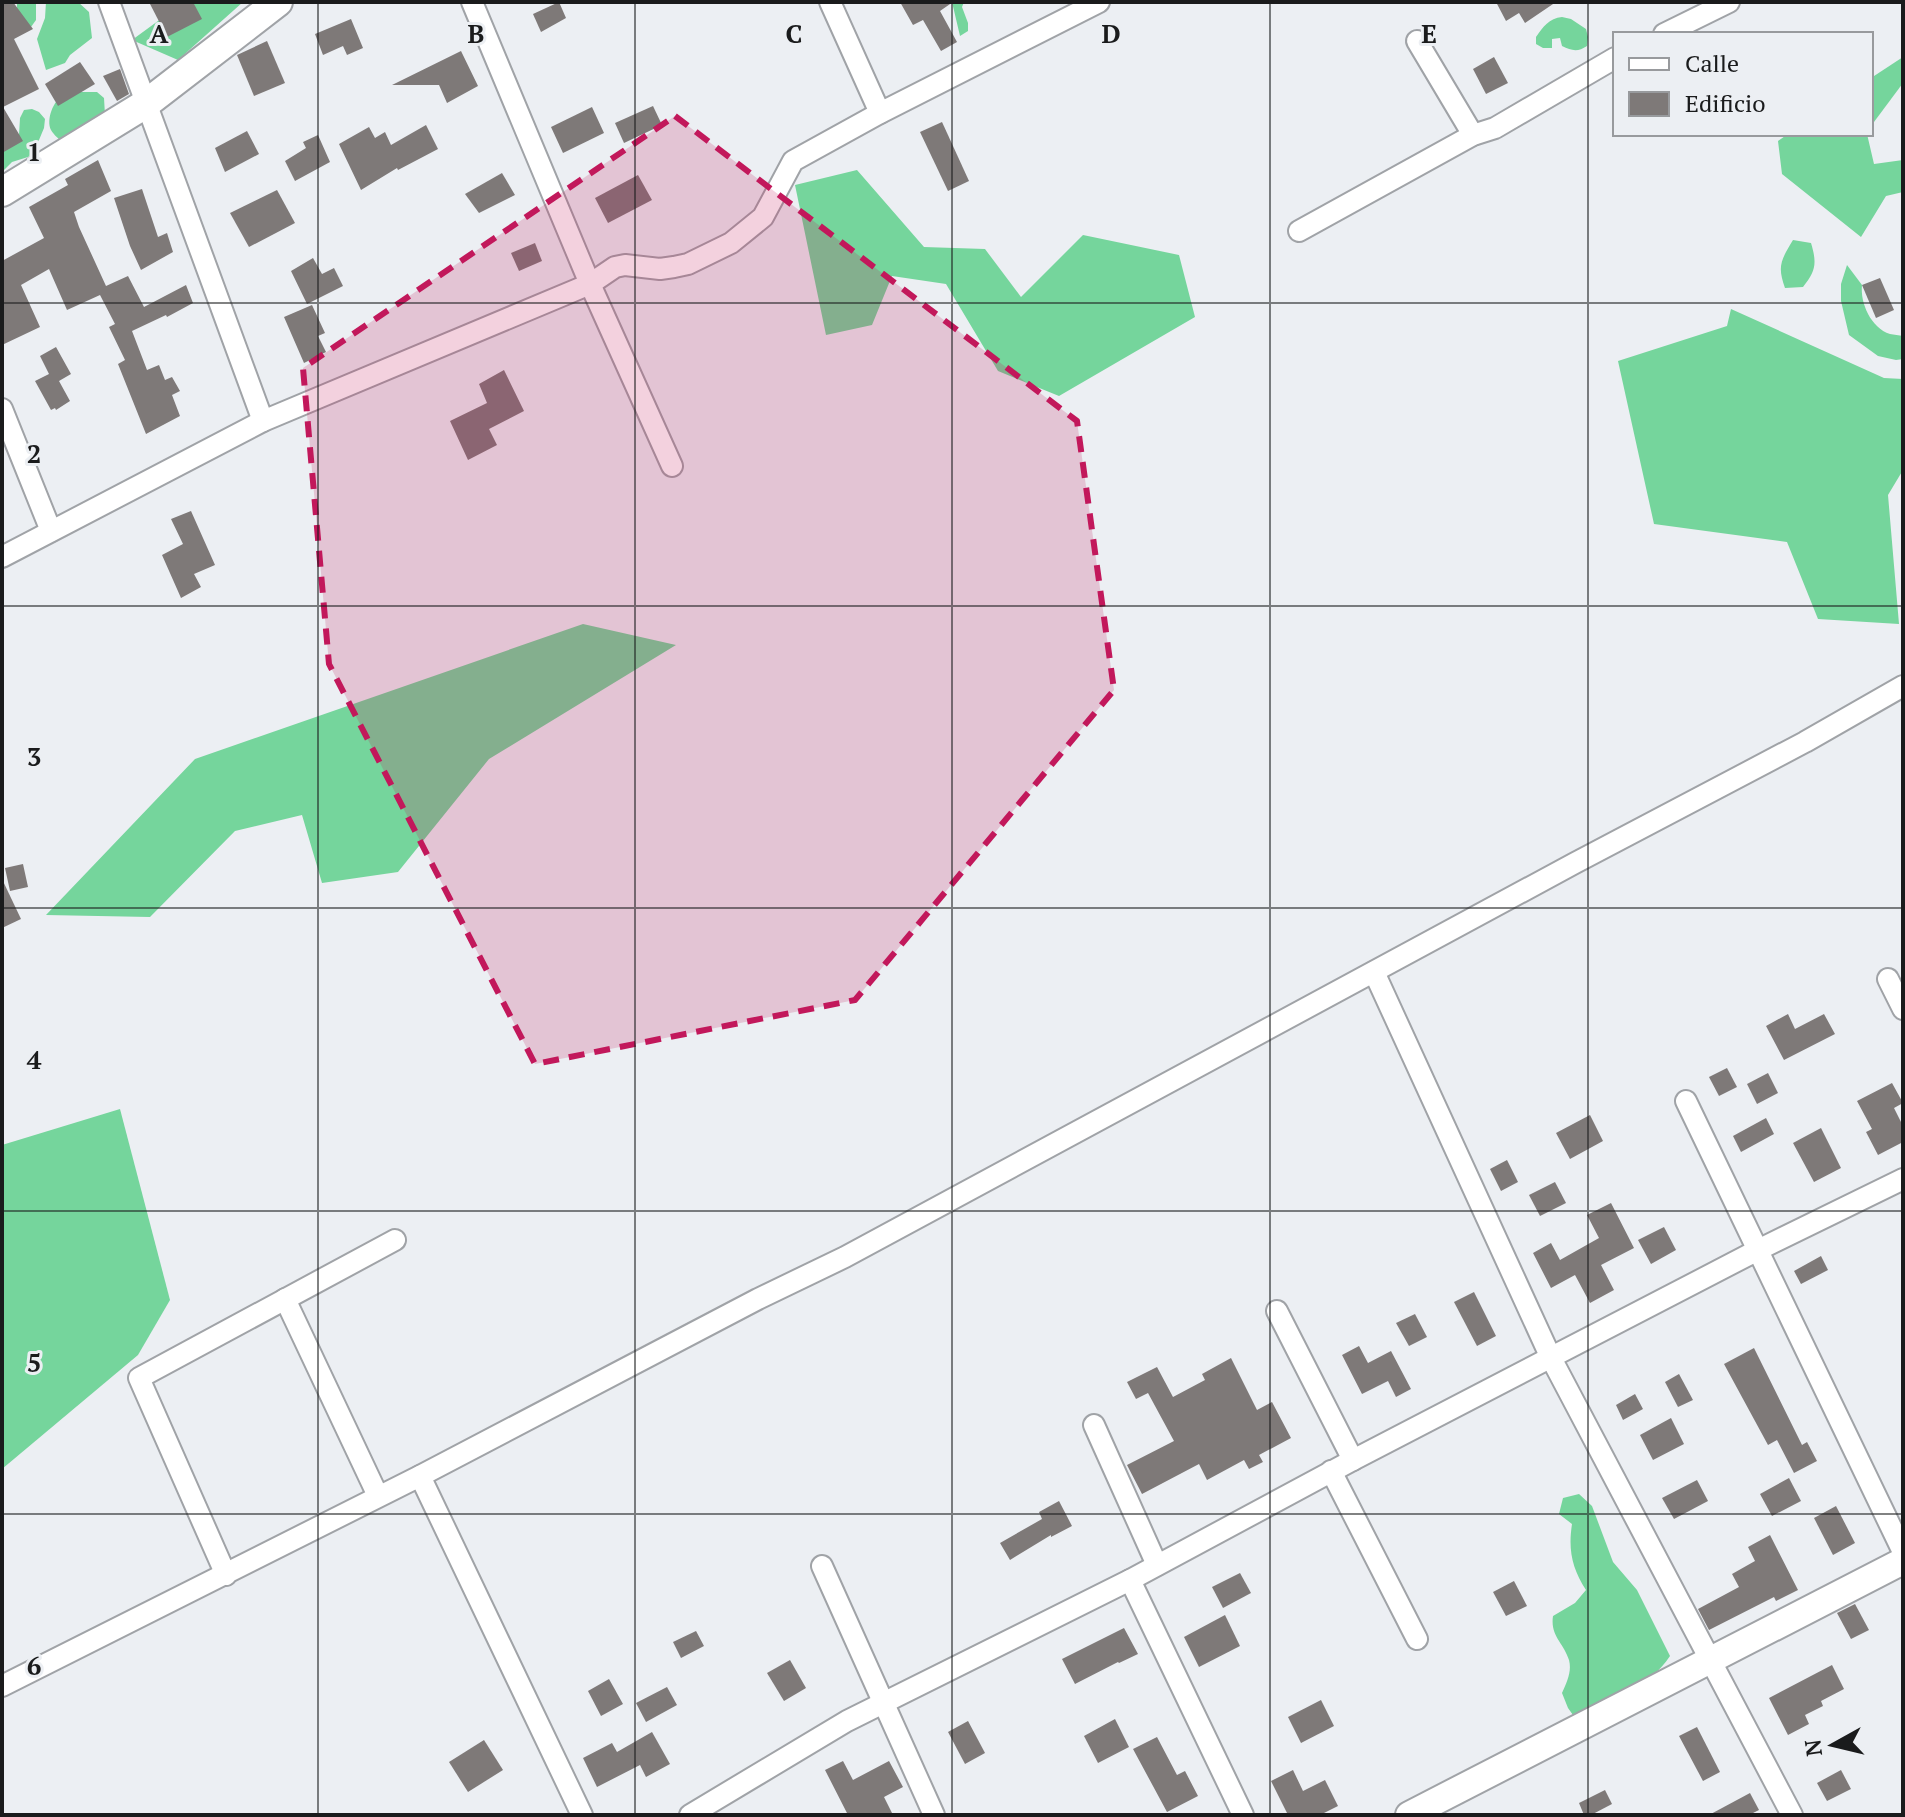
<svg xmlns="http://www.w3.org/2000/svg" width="1905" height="1817" font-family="'PT Serif',serif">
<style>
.forest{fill:#75d59c}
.building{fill:#7e7978}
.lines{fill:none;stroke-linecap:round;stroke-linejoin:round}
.minor-casing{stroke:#a0a3a7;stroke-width:24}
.tertiary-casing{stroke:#a0a3a7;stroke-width:30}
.secondary-casing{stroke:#a0a3a7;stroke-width:32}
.minor{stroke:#fff;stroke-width:20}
.tertiary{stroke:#fff;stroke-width:26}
.secondary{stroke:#fff;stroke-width:28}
.marked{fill:#c2185b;fill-opacity:0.2;stroke:#c2185b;stroke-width:6;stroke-dasharray:16 10;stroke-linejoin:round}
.grid{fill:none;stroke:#1a1b1c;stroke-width:2;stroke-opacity:0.55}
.grid-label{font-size:26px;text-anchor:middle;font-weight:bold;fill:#1a1b1c;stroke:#eceff3;stroke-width:6;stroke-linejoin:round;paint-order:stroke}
</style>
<rect width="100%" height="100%" fill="#eceff3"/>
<g class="forest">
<polygon points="17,2 36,2 36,20 31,27 17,15"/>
<polygon points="46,2 78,2 89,12 92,38 70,55 65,63 46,70 37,39 45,18"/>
<polygon points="179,2 243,2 178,60 132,40 173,10"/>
<polygon points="952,2 964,2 962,7 968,23 968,31 960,36"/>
<path d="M1562,17L1571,19L1586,29L1588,37L1587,46C1578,52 1572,51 1562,46L1560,38L1552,39V48H1543L1536,44V37C1543,27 1549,18 1562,17Z"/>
<polygon points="1903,57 1903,83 1871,126 1871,78"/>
<path d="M97,92L104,98L105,115L60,140C56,136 54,135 51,130C46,120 53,100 64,95C73,91 87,92 97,92Z"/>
<polygon points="32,109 39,112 45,119 44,128 34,152 28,157 12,162 2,172 2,147 19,135 20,118 24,110"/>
<polygon points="1788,134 1867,134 1874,164 1903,160 1903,192 1886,196 1861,237 1782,174 1778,141"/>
<polygon points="857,170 924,247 985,249 1021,297 1083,235 1179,255 1195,317 1059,396 998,371 946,284 892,276 872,325 826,335 795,185"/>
<path d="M1793,240L1811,243C1817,263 1816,271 1803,287L1785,288C1777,266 1781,260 1793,240Z"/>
<path d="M1847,265L1862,285C1860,303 1871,328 1890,334C1894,335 1899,335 1903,336V359L1896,360L1878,356L1849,335L1841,301V284Z"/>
<polygon points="1731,309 1884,378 1903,379 1903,470 1888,495 1899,624 1818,619 1787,542 1654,524 1618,361 1727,326"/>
<polygon points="583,624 676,645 489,759 398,872 322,883 302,815 235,831 150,917 46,915 195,759"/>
<polygon points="120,1109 170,1300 138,1355 2,1469 2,1145"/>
<path d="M1579,1494L1592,1506L1613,1562L1637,1590L1670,1656C1650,1686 1616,1700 1586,1718L1573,1715L1568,1708L1562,1693C1567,1682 1572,1671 1569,1660C1564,1643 1550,1636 1553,1616L1575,1603L1586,1590C1572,1568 1568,1550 1572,1524L1559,1514L1563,1498Z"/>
</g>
<g class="building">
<polygon points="2,2 13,2 33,29 14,39 39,89 3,107 23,141 2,153"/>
<polygon points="149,2 193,2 202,19 167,37"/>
<polygon points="559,2 566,18 541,32 533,14"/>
<polygon points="900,2 953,2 940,11 957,42 941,51 923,20 913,25"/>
<polygon points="1496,2 1556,2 1525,23 1519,13 1506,21"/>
<polygon points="351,19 363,48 347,55 343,46 323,55 315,34"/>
<polygon points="267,41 285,83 254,96 237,55"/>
<polygon points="461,51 478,86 447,103 439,85 392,85"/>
<polygon points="1494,57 1508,83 1486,94 1473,69"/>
<polygon points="80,62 95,84 58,106 45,84"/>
<polygon points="120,69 129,94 117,101 103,76"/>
<polygon points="653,106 662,125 624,143 615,123"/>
<polygon points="592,107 604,133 563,153 551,127"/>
<polygon points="942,122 969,181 948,191 920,132"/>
<polygon points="426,125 438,149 398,170 397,168 361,190 339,144 369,127 375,138 385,132 391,145"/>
<polygon points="247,131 259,154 225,172 215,148"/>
<polygon points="318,135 330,162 295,181 285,161 306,148 303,142"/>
<polygon points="98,160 111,191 74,212 79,227 106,286 128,276 144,307 186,285 193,303 167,317 166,315 132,331 147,370 159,365 165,380 172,377 180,391 172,395 180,416 146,434 118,364 125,360 109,327 115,324 100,295 67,310 49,269 21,285 40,327 2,345 2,261 44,238 29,207 68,185 65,179"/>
<polygon points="502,173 515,195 479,213 465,194"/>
<polygon points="638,175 652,200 608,223 595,198"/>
<polygon points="142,189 158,237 167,233 173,252 141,270 130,246 114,198"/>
<polygon points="277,190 295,223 249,247 230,213"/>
<polygon points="535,243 542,261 519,271 511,253"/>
<polygon points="313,258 322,274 334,268 343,286 307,304 291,271"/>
<polygon points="1880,278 1894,310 1876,318 1862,285"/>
<polygon points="312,305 325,333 318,336 326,352 304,363 284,317"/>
<polygon points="56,347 71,374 59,381 70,401 56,410 55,408 51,410 35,381 49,374 40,356"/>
<polygon points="504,370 524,411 489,429 497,445 468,460 450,421 487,403 479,384"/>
<polygon points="191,511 215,565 194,574 201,587 181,598 162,555 183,544 171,519"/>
<polygon points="23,864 28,887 10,891 5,868"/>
<polygon points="2,879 21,919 2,928"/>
<polygon points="1788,1014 1795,1029 1824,1014 1835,1034 1784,1060 1766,1026"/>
<polygon points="1727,1068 1737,1087 1719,1096 1709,1077"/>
<polygon points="1768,1073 1778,1093 1757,1104 1747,1084"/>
<polygon points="1892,1083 1903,1103 1894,1108 1903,1126 1903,1142 1878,1155 1866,1132 1872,1129 1857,1101"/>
<polygon points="1590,1115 1603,1141 1570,1159 1556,1133"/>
<polygon points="1766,1118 1774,1134 1741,1152 1733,1136"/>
<polygon points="1821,1128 1841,1168 1814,1182 1793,1143"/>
<polygon points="1507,1160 1518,1182 1501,1191 1490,1169"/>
<polygon points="1555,1182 1566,1203 1540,1216 1529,1195"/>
<polygon points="1611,1203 1634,1248 1601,1265 1614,1290 1590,1303 1575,1275 1551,1288 1533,1253 1551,1243 1560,1260 1599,1238 1587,1215"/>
<polygon points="1664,1227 1676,1250 1651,1264 1638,1240"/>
<polygon points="1821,1256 1828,1270 1801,1284 1794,1271"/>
<polygon points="1474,1292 1496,1336 1477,1346 1454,1302"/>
<polygon points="1415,1314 1427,1337 1409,1346 1396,1323"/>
<polygon points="1359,1346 1368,1363 1391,1351 1411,1389 1396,1397 1388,1381 1362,1394 1342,1355"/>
<polygon points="1754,1348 1802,1445 1807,1442 1817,1461 1794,1473 1777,1440 1768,1445 1724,1364"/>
<polygon points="1231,1358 1257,1410 1272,1402 1291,1438 1259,1455 1263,1462 1249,1469 1244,1460 1207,1480 1199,1464 1142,1494 1127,1465 1174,1441 1148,1393 1136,1399 1127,1382 1157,1367 1173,1397 1205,1380 1202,1374"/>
<polygon points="1679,1374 1693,1400 1678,1407 1665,1382"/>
<polygon points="1635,1394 1643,1409 1623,1420 1616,1405"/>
<polygon points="1671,1418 1684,1444 1653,1460 1640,1435"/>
<polygon points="1789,1478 1801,1501 1772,1516 1760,1494"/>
<polygon points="1697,1480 1708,1501 1674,1519 1662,1498"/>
<polygon points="1059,1501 1072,1526 1051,1537 1051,1535 1010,1560 1000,1543 1042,1519 1039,1512"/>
<polygon points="1836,1506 1855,1543 1833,1555 1814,1518"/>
<polygon points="1770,1535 1798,1590 1776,1601 1774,1597 1709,1630 1698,1609 1739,1587 1732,1574 1755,1561 1748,1547"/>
<polygon points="1240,1573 1251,1593 1223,1608 1212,1587"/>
<polygon points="1514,1581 1527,1606 1506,1616 1493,1592"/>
<polygon points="1855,1604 1869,1630 1851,1639 1837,1613"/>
<polygon points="1225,1615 1240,1646 1199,1667 1184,1637"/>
<polygon points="1124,1628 1138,1654 1119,1663 1118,1662 1075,1684 1062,1659"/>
<polygon points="696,1631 704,1646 681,1658 673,1642"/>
<polygon points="790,1660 806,1688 784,1701 767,1673"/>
<polygon points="1832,1665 1844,1689 1821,1701 1823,1706 1805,1715 1809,1724 1788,1735 1769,1698"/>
<polygon points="609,1679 623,1704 601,1716 588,1691"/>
<polygon points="667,1687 677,1705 646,1722 636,1703"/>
<polygon points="1321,1700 1334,1726 1301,1743 1288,1717"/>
<polygon points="1115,1719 1129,1747 1098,1763 1084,1736"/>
<polygon points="968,1721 985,1753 965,1764 948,1732"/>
<polygon points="1697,1727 1720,1772 1703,1781 1679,1736"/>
<polygon points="652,1732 670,1764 646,1777 640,1765 597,1787 583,1758 612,1743 617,1752"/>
<polygon points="1157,1737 1177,1775 1185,1771 1198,1796 1167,1812 1133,1749"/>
<polygon points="484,1740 503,1770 468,1792 449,1762"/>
<polygon points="843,1761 853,1780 889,1761 903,1787 884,1797 893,1815 848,1815 825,1770"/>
<polygon points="1293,1770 1303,1791 1325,1780 1338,1806 1320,1815 1288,1815 1271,1781"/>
<polygon points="1841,1770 1851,1789 1827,1801 1817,1783"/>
<polygon points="1605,1790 1612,1804 1591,1815 1584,1815 1579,1803"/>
<polygon points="1750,1793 1759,1810 1749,1815 1709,1815"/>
</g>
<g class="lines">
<g class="minor-casing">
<g id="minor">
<polyline points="109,2 263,421"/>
<polyline points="472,2 590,284 672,466"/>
<polyline points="830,2 880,113"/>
<polyline points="1664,34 1729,2"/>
<polyline points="1417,41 1473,135"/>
<polyline points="1299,231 1473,135 1495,128 1615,58"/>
<polyline points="2,409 51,531"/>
<polyline points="2,557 263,421 590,284 615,267 625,265 660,269 674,267 688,264 731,243 763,217 793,161 880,113 1099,2"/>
<polyline points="1374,972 1551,1358 1792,1815"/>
<polyline points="1888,979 1903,1009"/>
<polyline points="1686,1101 1903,1552"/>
<polyline points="285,1299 378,1496"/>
<polyline points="1277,1311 1353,1460"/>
<polyline points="1094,1425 1157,1565"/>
<polyline points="1331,1471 1417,1639"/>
<polyline points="420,1476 582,1815"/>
<polyline points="822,1566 934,1815"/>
<polyline points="226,1575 139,1378 395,1240"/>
<polyline points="1130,1580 1243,1815"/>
<polyline points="2,1686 420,1476 758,1299 845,1257 1575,863 1805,742 1903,686"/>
<polyline points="690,1815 847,1721 1130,1580 1353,1460 1758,1250 1903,1179"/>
</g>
</g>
<g class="tertiary-casing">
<polyline id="tertiary" points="1409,1815 1903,1561"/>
</g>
<g class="secondary-casing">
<polyline id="secondary" points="2,192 147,103 278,2"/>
</g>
<use href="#minor" class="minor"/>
<use href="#tertiary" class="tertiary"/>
<use href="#secondary" class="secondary"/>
</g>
<path class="marked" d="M675,116L1077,421L1114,690L855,1000L535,1064L329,664L303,368Z"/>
<path class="grid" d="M318,2V1815M635,2V1815M952,2V1815M1270,2V1815M1588,2V1815M2,303H1903M2,606H1903M2,908H1903M2,1211H1903M2,1514H1903"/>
<g class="grid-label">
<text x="159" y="43">A</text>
<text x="476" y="43">B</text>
<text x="794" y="43">C</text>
<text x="1111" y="43">D</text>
<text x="1429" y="43">E</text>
<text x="34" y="161">1</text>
<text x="34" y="463">2</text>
<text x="34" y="766">3</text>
<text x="34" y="1069">4</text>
<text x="34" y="1372">5</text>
<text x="34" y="1675">6</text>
</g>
<rect width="1905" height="1817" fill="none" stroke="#1a1b1c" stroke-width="8"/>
<rect x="1613" y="32" width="260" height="104" fill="#eceff3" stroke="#989a9d" stroke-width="2"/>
<rect x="1629" y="58" width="40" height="12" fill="#ffffff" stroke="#989a9d" stroke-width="2"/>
<text x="1685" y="72" font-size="24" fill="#1a1b1c">Calle</text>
<rect x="1629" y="92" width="40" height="24" fill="#7e7978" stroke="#989a9d" stroke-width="2"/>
<text x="1685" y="112" font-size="24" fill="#1a1b1c">Edificio</text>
<g transform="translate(1833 1745) rotate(262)" stroke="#eceff3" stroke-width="6" paint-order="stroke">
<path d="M0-6L14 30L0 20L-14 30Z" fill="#1a1b1c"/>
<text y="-12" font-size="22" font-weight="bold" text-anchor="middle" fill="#1a1b1c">N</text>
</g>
</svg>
